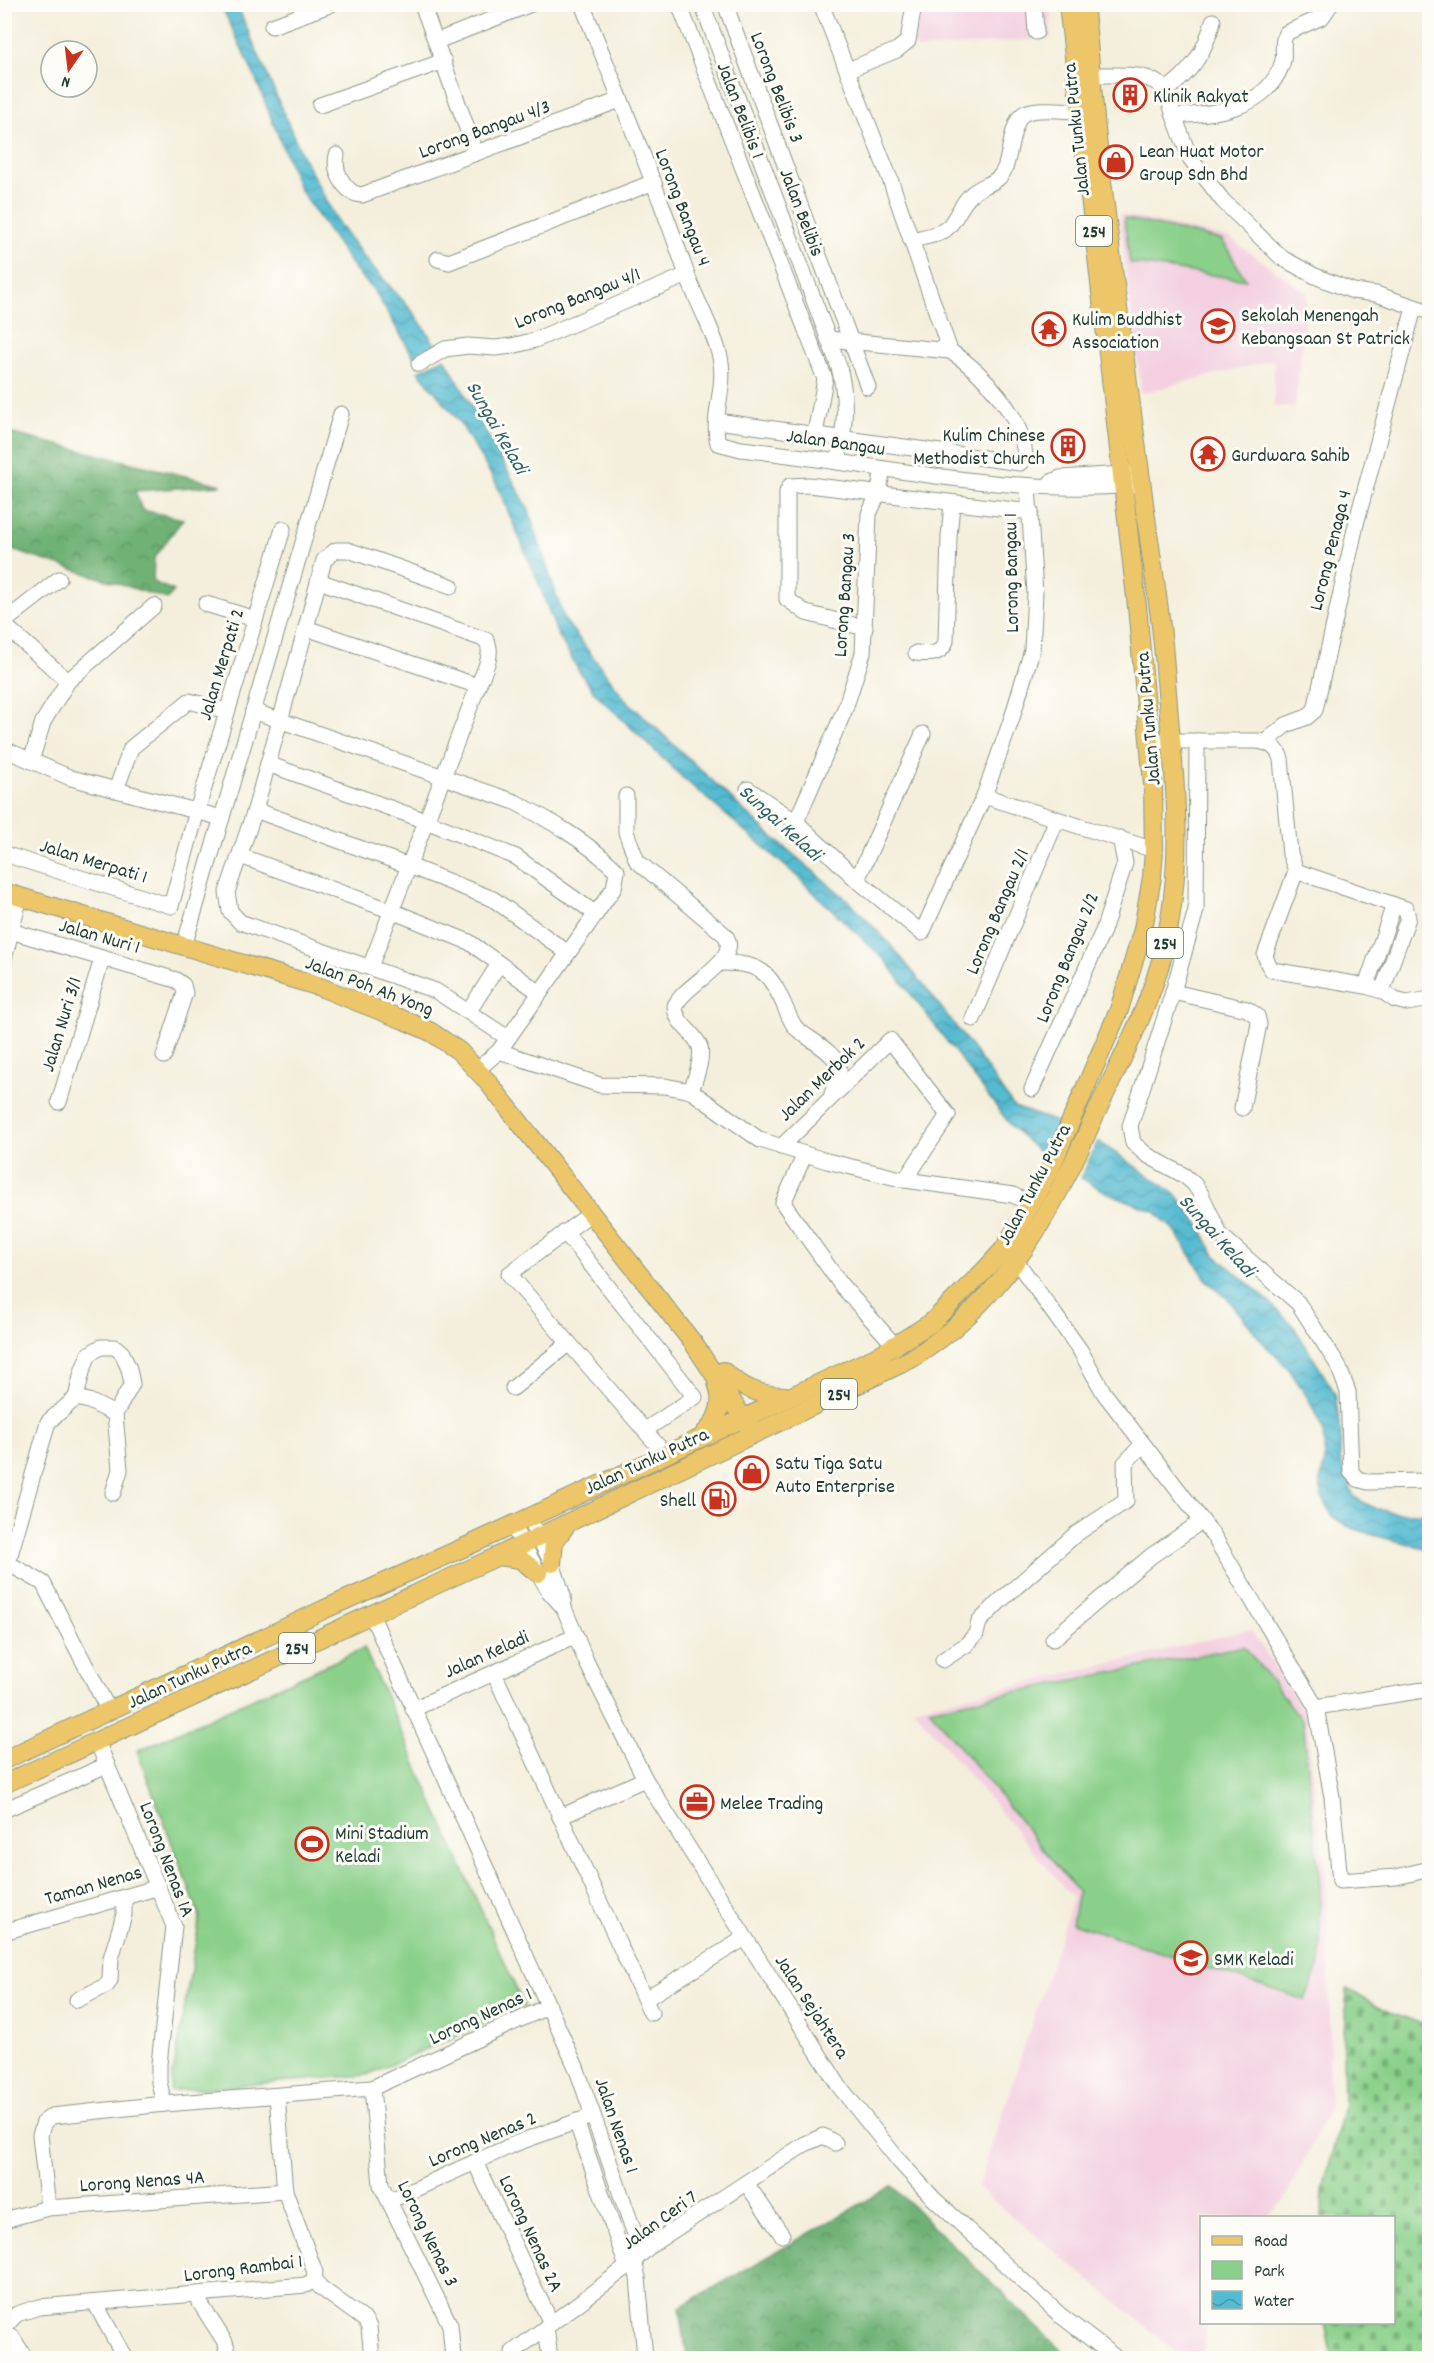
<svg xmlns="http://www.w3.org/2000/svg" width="1434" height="2363" font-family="Dekko,sans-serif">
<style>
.built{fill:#f3cfe0}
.green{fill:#8ad08a;stroke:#54865f;stroke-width:1.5}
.forest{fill:url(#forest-crowns);stroke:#477855;stroke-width:1.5}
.cemetery{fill:url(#cemetery-stones);stroke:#54865f;stroke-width:1.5}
.water{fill:url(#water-waves);stroke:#3a7c83;stroke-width:1.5}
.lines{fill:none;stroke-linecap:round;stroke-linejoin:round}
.minor-casing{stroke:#8a9688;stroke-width:17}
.major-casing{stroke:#8a9688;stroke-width:20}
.minor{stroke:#fff;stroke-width:15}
.major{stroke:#ecc669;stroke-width:18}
.labels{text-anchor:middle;stroke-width:6;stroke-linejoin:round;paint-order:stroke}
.shield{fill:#fdfcf7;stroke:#62766e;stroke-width:1.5}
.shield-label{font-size:18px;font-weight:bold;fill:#1f3d34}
.street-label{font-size:20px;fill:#1f3d34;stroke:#fdfcf7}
.poi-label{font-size:20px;fill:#1f3d34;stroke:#fdfcf7;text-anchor:start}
.water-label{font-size:21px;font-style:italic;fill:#2f6363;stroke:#fdfcf7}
</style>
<defs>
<pattern id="forest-crowns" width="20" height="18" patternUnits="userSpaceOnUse" patternTransform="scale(1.5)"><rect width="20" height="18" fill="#6fb276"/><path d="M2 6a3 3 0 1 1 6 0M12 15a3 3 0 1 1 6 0" fill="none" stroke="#5b9262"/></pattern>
<pattern id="cemetery-stones" width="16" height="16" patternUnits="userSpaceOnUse" patternTransform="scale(1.5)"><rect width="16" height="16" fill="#8ad08a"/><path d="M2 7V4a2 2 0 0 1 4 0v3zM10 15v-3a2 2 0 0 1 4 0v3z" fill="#70aa72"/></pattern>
<pattern id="water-waves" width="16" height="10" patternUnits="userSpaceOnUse" patternTransform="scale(1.5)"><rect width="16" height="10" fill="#54bbd2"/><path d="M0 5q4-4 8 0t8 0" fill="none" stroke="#4599ab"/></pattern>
</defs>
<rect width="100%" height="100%" fill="#fdfcf7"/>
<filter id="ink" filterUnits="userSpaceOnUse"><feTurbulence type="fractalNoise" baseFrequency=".0167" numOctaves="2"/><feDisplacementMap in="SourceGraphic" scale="12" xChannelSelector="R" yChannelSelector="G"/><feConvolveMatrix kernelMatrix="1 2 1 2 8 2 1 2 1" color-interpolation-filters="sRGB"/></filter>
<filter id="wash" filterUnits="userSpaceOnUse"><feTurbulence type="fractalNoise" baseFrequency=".008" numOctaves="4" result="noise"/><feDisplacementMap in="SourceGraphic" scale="24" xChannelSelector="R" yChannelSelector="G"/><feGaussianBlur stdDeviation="1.35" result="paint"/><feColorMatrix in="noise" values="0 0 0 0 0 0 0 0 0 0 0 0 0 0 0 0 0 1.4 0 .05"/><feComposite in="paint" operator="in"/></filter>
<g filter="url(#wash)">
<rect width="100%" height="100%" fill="#f4efdc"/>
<g class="built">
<polygon points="914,5 1050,5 1051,38 917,49 908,41"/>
<polygon points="1119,214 1229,238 1307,293 1295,406 1274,407 1274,360 1141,393"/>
<polygon points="1250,1629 1306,1715 1326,1879 1330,2019 1329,2109 1284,2201 1266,2217 1202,2218 1202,2322 1207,2323 1202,2358 1184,2358 978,2188 1073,1898 913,1708 1105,1665"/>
</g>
<g class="green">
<polygon points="1124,218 1222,240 1246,280 1130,263"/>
<polygon points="1244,1646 1303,1721 1320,1887 1320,1963 1305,2000 1072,1923 1078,1892 929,1709"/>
<polygon points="364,1648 524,2006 367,2075 170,2091 200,1917 137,1751"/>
</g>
<g class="forest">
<polygon points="5,432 222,485 135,491 142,510 183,519 154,558 153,582 174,591 167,599 5,548"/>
<polygon points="892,2186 1069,2358 687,2358 680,2307"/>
</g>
<polygon class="cemetery" points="1347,1989 1393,2014 1429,2026 1429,2358 1332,2358 1325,2323 1394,2322 1394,2218 1322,2217 1323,2189 1344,2107 1343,2048"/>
<g class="water">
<polygon points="221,5 237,5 301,153 340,226 369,263 414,313 437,347 415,359 374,290 355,270 299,188 255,77"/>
<polygon points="445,358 528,508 564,619 626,700 768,833 850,902 889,943 930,993 973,1049 1014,1107 1060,1123 1045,1158 1011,1126 886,961 790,870 683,778 595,693 579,671 557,633 539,584 496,483 459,421 418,371"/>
<polygon points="1098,1141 1177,1195 1199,1225 1215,1255 1263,1296 1294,1327 1335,1393 1341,1432 1340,1459 1354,1497 1376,1509 1396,1513 1429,1513 1429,1549 1373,1535 1347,1526 1333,1517 1321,1495 1321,1477 1325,1461 1323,1430 1308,1398 1289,1369 1266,1346 1228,1299 1208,1282 1176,1232 1154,1211 1108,1193 1081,1178"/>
</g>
</g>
<g filter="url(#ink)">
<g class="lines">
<g class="minor-casing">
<g id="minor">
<polyline points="422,4 476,153"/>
<path d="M582,4C618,93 655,182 686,272C696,301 713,328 720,357C727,386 711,416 718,443L741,449C872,463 1001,496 1133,485"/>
<polyline points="679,4 825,379 815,434"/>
<path d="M702,4L838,364C848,397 845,429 838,462"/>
<polyline points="725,4 868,387"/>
<polyline points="821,4 890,179 950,351"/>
<polyline points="1034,4 1036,32"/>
<polyline points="272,26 332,4"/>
<polyline points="437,41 531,4"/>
<polyline points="848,70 897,50 908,41 914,4"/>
<path d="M1091,75C1113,76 1149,70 1164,89C1169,96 1171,107 1174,116C1215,114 1266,110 1282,64C1286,54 1280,45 1286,33L1322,17L1331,4"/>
<path d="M1165,91C1192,72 1205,52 1213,21"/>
<polyline points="320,105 444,61"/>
<polyline points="1174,116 1190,158 1223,201 1282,258 1315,276 1353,291 1376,294 1430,312"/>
<path d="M337,155C333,171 345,194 362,195L620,100"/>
<path d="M911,240C922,237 937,236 946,229C956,222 960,203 973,193C985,183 999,184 1005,168C1010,155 1012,124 1022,115C1032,106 1066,111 1080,111"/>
<polyline points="438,259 449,262 654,182"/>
<polyline points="419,364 445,349 468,346 495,348 512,346 535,340 687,275"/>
<path d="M717,421L1020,463L1025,457C1023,416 983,372 950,351L828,339"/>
<polyline points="1051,482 1060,478 1140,473"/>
<path d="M319,581L486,640C495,653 483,673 478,686L370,967"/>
<polyline points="206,604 255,619"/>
<polyline points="4,622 59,579"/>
<polyline points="4,625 68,681"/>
<polyline points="306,628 324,560 336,550 348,550 451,586"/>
<polyline points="865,628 806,613 787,599 787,492 790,486 809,485 1031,512"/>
<path d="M916,653C930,654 941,656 946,641L949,537L952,504"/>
<polyline points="478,686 306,628 255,810 227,892 230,911 240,922 436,991 508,1038"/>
<path d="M253,711L515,802C551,821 588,842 617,871L614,888L499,1051L478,1069"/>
<path d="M1149,741H1257C1269,742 1278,748 1281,759L1290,854L1296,871"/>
<polyline points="1197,741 1196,910 1173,992 1130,1126 1133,1143 1147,1155 1185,1176 1194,1184 1201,1194 1220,1235 1298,1303 1338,1365 1348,1392 1351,1472 1358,1479 1368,1482 1430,1481"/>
<polyline points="1265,742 1286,725 1307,717 1315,710 1357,520 1414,308"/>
<polyline points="4,749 71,778 222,818"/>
<polyline points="31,761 43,722 68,681 154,606"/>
<polyline points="268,764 426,821 516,857 596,914"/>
<polyline points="748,789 796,822 857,880 922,933 984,796 1012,718 1032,650 1035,593 1028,486"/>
<polyline points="116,790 131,748 189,701 227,711"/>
<path d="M626,796V832L637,861L725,935C743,960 685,983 675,1006C675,1024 695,1032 700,1047C703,1060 695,1079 691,1091"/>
<polyline points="984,796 1154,850"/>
<polyline points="255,810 409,866 493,899 568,953"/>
<polyline points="796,822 845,709 863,653 869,514 878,494 883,469"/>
<polyline points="4,854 171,906 197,811 283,529"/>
<polyline points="240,856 392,911 469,942 540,993"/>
<polyline points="1296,871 1265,955 1268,964 1272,970 1366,986 1382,991 1395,1000 1407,1003 1430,999"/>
<polyline points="1296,871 1406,909 1408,918 1382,991"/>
<polyline points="857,880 923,734"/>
<polyline points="4,929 176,980 183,985 185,993 164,1056"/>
<polyline points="184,946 341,414"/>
<polyline points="4,959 20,897"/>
<path d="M720,963C760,962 770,972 785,1007C788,1014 791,1022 796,1028C807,1039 841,1054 839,1072C838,1080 834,1087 832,1094"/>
<polyline points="1366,986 1394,905"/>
<polyline points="1173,992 1247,1009 1257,1016 1259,1024 1242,1108"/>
<polyline points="469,1011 499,964"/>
<polyline points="973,1019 1057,819"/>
<polyline points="499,1051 600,1085 665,1086 691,1091 760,1140 827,1161 905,1180 1013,1195 1031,1204"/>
<polyline points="1032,1089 1103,931 1125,863 1120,838"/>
<polyline points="59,1102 102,959"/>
<polyline points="781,1147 890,1040 948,1115 905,1180"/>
<polyline points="805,1154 783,1203 842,1286 896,1347"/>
<polyline points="590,1214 509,1274 665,1454"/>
<polyline points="565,1232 695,1397 645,1430"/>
<polyline points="1017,1262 1080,1350 1104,1393 1213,1535 1316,1707 1332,1797 1340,1881 1396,1877 1430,1869"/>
<polyline points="513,1388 569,1343"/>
<polyline points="76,1398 89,1401 115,1414"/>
<polyline points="528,1517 552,1563 563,1596 564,1608 586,1661 645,1779 839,2086 900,2162 934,2199 1060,2315 1116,2358"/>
<polyline points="512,1525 548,1590 564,1608"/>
<polyline points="4,1561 43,1583 109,1711"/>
<polyline points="8,1562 48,1422 76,1398 82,1372 89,1354 101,1347 115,1347 122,1353 129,1369 132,1384 115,1414 120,1470 113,1493"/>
<polyline points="371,1614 576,2067 638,2243 634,2261 638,2278 645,2358"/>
<polyline points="1053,1639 1151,1556 1202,1521"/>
<polyline points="943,1660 966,1645 976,1634 979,1622 1000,1601 1076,1534 1126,1501 1125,1463 1143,1444"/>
<polyline points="494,1673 651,2013"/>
<polyline points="1316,1707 1430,1689"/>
<polyline points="413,1709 576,1636"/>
<polyline points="97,1741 174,1926 159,2064 159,2082 164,2104"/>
<polyline points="4,1810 107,1765"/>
<polyline points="560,1817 645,1779"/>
<polyline points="4,1932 159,1887"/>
<polyline points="645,1999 745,1938"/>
<polyline points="77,2000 107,1985 110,1980 111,1958 124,1915 124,1897"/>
<polyline points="372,2088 381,2185 450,2325 453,2358"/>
<polyline points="277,2096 285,2191 315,2272 314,2280"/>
<polyline points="576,2121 627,2267"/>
<polyline points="475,2162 551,2323"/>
<polyline points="746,2183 782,2235"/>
<polyline points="389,2201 517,2143 592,2116"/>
<polyline points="48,2208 40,2135 44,2122 52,2116 164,2104 372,2088 549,2006"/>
<polyline points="4,2220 48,2208 285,2191"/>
<polyline points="314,2280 321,2288 365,2320 369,2327 372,2358"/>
<polyline points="199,2294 200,2303 225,2342 227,2348 224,2358"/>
<polyline points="95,2303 125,2358"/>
<polyline points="4,2327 17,2314 39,2307 306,2285 314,2280"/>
<polyline points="546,2327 550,2358"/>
<polyline points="4,2335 12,2337 25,2358"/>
<polyline points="513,2352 627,2267 651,2245 805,2144 823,2136 835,2143"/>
</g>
</g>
<g class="major-casing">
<g id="major">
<polyline points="4,892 320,987 404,1020 431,1032 459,1051 487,1081 694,1344 749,1427"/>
<path d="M723,1371C743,1388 759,1396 786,1396"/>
<path d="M704,1434C718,1421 725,1402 717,1383"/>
<polyline points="498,1556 520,1559 538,1573"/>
<polyline points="552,1563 554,1542 567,1524"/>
<polyline points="4,1760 325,1609 474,1543 876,1357 931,1323 985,1270 1004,1249 1031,1204 1051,1167 1119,1010 1143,929 1152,877 1154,850 1153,784 1137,606 1068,4"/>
<path d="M4,1784L498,1556L911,1359C998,1305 1045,1226 1086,1135C1117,1065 1159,996 1170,919C1180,857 1177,801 1171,739C1168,708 1166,676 1163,645C1158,592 1148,539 1142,487C1127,377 1112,267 1099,156C1093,106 1090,55 1084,4"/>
</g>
</g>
<use href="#minor" class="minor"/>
<use href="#major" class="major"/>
</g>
</g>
<defs>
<g id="building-ring" transform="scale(1.725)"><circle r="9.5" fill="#fdfcf7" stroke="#c8321e" stroke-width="1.5"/><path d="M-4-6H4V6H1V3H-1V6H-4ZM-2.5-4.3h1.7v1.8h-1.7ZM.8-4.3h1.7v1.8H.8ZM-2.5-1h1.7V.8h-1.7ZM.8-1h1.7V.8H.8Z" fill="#c8321e"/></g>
<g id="shop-ring" transform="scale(1.725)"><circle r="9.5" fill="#fdfcf7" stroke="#c8321e" stroke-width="1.5"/><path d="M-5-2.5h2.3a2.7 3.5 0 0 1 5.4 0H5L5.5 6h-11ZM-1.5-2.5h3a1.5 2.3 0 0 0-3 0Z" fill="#c8321e"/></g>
<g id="school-ring" transform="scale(1.725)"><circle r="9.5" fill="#fdfcf7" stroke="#c8321e" stroke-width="1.5"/><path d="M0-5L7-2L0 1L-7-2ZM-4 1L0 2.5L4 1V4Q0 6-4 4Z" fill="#c8321e"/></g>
<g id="temple-ring" transform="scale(1.725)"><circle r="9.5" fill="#fdfcf7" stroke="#c8321e" stroke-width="1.5"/><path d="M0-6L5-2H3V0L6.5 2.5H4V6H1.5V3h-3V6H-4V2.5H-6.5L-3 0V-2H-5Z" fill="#c8321e"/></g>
<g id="fuel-ring" transform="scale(1.725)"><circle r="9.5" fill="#fdfcf7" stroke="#c8321e" stroke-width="1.5"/><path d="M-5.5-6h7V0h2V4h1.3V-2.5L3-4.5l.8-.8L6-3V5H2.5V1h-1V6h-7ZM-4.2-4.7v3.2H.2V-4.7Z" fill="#c8321e"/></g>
<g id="office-ring" transform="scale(1.725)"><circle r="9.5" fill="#fdfcf7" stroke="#c8321e" stroke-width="1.5"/><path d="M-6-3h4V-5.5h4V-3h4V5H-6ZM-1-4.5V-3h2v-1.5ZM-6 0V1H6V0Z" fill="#c8321e"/></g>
<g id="stadium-ring" transform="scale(1.725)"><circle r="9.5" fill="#fdfcf7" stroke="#c8321e" stroke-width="1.5"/><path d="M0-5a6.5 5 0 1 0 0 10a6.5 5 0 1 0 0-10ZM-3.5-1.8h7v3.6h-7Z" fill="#c8321e"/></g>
</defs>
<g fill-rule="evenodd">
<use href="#building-ring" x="1130" y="95"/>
<use href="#shop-ring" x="1116" y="162"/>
<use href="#school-ring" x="1218" y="326"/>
<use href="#temple-ring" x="1049" y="329"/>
<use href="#building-ring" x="1068" y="446"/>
<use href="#temple-ring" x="1208" y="454"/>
<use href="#shop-ring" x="752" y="1473"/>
<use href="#fuel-ring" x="719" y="1499"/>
<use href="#office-ring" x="697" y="1802"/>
<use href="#stadium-ring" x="312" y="1844"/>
<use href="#school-ring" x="1191" y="1958"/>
</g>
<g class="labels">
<g class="shield">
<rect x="1076" y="216" width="36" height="30" rx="4.5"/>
<rect x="1147" y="928" width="36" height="30" rx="4.5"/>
<rect x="821" y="1379" width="36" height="30" rx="4.5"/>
<rect x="279" y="1633" width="36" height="30" rx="4.5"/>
</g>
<g class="shield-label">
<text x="1094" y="237">254</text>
<text x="1165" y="949">254</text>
<text x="839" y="1400">254</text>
<text x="297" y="1654">254</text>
</g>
<g class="street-label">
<text transform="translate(778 87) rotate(69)" y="7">Lorong Belibis 3</text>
<text transform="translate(742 110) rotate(69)" y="7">Jalan Belibis 1</text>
<text transform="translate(484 128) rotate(-20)" y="7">Lorong Bangau 4/3</text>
<text transform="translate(1075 130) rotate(-96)" y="7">Jalan Tunku Putra</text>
<text transform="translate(684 207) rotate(69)" y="7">Lorong Bangau 4</text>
<text transform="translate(803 212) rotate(69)" y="7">Jalan Belibis</text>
<text transform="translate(577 297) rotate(-22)" y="7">Lorong Bangau 4/1</text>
<text transform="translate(836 441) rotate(8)" y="7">Jalan Bangau</text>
<text transform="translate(1329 550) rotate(-76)" y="7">Lorong Penaga 4</text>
<text transform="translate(1010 573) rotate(-91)" y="7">Lorong Bangau 1</text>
<text transform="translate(843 595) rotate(-86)" y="7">Lorong Bangau 3</text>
<text transform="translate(220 664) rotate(-73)" y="7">Jalan Merpati 2</text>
<text transform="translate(1147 719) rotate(-95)" y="7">Jalan Tunku Putra</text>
<text transform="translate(94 860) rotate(17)" y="7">Jalan Merpati 1</text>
<text transform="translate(996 911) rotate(-67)" y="7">Lorong Bangau 2/1</text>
<text transform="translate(100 935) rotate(16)" y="7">Jalan Nuri 1</text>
<text transform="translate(1066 957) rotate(-68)" y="7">Lorong Bangau 2/2</text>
<text transform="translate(370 985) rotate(21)" y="7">Jalan Poh Ah Yong</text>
<text transform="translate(60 1024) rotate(-73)" y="7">Jalan Nuri 3/1</text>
<text transform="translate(821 1078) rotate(-44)" y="7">Jalan Merbok 2</text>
<text transform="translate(1033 1184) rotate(-62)" y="7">Jalan Tunku Putra</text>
<text transform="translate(646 1460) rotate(-25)" y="7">Jalan Tunku Putra</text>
<text transform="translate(486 1653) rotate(-24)" y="7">Jalan Keladi</text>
<text transform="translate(189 1674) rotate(-25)" y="7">Jalan Tunku Putra</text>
<text transform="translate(168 1859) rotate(69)" y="7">Lorong Nenas 1A</text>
<text transform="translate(93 1884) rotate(-16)" y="7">Taman Nenas</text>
<text transform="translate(813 2006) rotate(57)" y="7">Jalan Sejahtera</text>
<text transform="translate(480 2015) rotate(-25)" y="7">Lorong Nenas 1</text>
<text transform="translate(618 2125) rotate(71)" y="7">Jalan Nenas 1</text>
<text transform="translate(482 2138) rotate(-23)" y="7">Lorong Nenas 2</text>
<text transform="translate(142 2180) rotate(-4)" y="7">Lorong Nenas 4A</text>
<text transform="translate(659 2219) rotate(-36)" y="7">Jalan Ceri 7</text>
<text transform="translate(429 2233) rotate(64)" y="7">Lorong Nenas 3</text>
<text transform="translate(532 2233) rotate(65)" y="7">Lorong Nenas 2A</text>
<text transform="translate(243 2267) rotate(-7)" y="7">Lorong Rambai 1</text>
</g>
<g class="poi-label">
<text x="1153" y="102">Klinik Rakyat</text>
<text x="1139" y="157">Lean Huat Motor<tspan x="1139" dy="23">Group Sdn Bhd</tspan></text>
<text x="1241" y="321">Sekolah Menengah<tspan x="1241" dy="23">Kebangsaan St Patrick</tspan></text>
<text x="1072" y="325">Kulim Buddhist<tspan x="1072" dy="23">Association</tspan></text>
<text x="1045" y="441" text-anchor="end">Kulim Chinese<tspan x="1045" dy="23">Methodist Church</tspan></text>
<text x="1231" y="461">Gurdwara Sahib</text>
<text x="775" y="1469">Satu Tiga Satu<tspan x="775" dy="23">Auto Enterprise</tspan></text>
<text x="696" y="1506" text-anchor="end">Shell</text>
<text x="720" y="1809">Melee Trading</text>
<text x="335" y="1839">Mini Stadium<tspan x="335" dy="23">Keladi</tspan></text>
<text x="1214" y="1965">SMK Keladi</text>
</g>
<g class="water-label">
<text transform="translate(498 427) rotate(60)" y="7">Sungai Keladi</text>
<text transform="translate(781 822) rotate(42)" y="7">Sungai Keladi</text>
<text transform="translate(1218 1235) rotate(48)" y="7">Sungai Keladi</text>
</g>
</g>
<rect width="1434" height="2363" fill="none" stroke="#fdfcf7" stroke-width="24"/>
<rect x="1200" y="2216" width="195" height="108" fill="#fdfcf7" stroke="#a4b0a9" stroke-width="1.5"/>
<rect x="1212" y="2236" width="30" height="9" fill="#ecc669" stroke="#a4b0a9" stroke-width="1.5"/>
<text x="1254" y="2246" font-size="18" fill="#1f3d34">Road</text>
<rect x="1212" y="2261" width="30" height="18" fill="#8ad08a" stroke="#a4b0a9" stroke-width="1.5"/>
<text x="1254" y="2276" font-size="18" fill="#1f3d34">Park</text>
<rect x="1212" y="2291" width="30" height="18" fill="url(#water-waves)" stroke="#a4b0a9" stroke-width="1.5"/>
<text x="1254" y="2306" font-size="18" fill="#1f3d34">Water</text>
<g transform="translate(69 69) rotate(194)"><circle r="28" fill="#fdfcf7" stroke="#a4b0a9" stroke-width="1.5"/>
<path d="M0-4.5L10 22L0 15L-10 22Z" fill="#c8321e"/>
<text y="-9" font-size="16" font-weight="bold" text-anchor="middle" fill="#1f3d34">N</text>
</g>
</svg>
